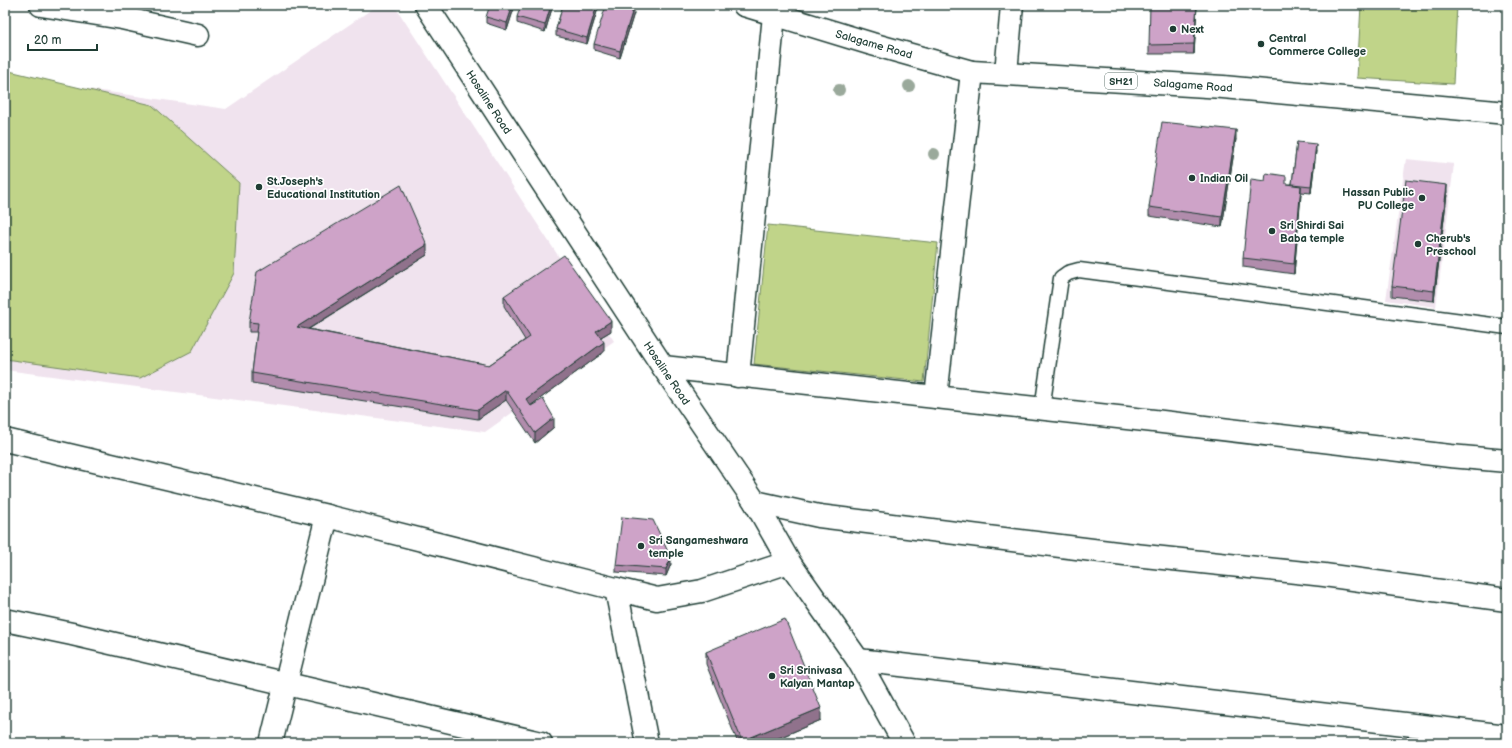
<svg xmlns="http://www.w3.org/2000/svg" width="1512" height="748" font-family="'Balsamiq Sans',sans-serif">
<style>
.built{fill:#f0e3ee}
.green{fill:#c0d489;stroke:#70885e}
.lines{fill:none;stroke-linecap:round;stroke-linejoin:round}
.service-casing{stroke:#1f3d34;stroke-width:17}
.minor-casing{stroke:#1f3d34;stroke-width:25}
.tertiary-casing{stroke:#1f3d34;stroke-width:25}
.primary-casing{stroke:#1f3d34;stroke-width:25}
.service{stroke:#fff;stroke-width:14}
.minor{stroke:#fff;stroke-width:22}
.tertiary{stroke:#fff;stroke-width:22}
.primary{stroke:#fff;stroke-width:22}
.tree{fill:#9aa99b}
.wall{fill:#b18cac;stroke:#1f3d34}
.shaded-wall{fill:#90728c;stroke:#1f3d34}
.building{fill:#cea3c8;stroke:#1f3d34}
.poi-dot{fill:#1f3d34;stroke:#fff;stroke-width:1.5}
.labels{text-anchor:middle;stroke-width:3.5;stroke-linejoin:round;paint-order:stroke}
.shield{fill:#fff;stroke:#627771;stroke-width:1}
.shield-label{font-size:10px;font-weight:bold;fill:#1f3d34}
.poi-label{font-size:11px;font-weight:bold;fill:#1f3d34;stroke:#fff;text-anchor:start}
.street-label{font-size:11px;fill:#1f3d34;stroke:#fff}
</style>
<rect width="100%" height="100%" fill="#fff"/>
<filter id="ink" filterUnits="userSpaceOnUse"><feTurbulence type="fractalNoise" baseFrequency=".025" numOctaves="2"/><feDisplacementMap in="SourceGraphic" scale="8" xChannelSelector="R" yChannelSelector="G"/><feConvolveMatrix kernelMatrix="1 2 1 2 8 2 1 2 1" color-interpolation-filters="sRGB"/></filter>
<g filter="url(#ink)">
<g class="built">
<polygon points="378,5 394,5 614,341 485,432 5,370 5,77 226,109"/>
<polygon points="1406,159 1454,164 1436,307 1386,300"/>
</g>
<g class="green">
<polygon points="1361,5 1457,5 1453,84 1357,78"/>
<polygon points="5,70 152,105 239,183 234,273 192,351 140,378 5,359"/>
<polygon points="768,225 938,243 924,382 754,364"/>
</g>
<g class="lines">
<g class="service-casing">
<polyline id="service" points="1042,409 1061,278 1068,273 1079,270 1507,327"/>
</g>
<g class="minor-casing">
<g id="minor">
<polyline points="41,5 122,18 198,35"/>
<polyline points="1006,73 1012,5"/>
<polyline points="663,367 1154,421 1450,456 1507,461"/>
<polyline points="738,376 775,5"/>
<polyline points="936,397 972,72"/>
<polyline points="5,440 327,516 271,743"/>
<polyline points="755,502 819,516 1125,554 1324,575 1507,600"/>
<polyline points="327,516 616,589"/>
<polyline points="5,620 72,634 541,743"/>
<polyline points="858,660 1507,736"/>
<polyline points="647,743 616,589 657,599 702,591 789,562"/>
</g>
</g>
<g class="tertiary-casing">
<polyline id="tertiary" points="426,5 663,367 755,502 789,562 858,660 904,743"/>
</g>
<g class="primary-casing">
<polyline id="primary" points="744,5 872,44 972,72 1223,87 1507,113"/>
</g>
<use href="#service" class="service"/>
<use href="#minor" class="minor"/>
<use href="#tertiary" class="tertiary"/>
<use href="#primary" class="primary"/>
</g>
<g class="tree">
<circle cx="909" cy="86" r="6"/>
<circle cx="839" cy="90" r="6"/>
<circle cx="934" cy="154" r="6"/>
</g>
<g class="wall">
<polygon points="515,5 507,30 486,23 486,17"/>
<polygon points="553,5 545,32 517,23 517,17"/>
<polygon points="563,5 599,5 587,44 556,36 556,29"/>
<polygon points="1197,5 1194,54 1149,54 1149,45"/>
<polygon points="634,13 620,58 594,50 594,44"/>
<polygon points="1236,139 1222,227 1149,216 1149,207"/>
<polygon points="1297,142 1316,151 1311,193 1301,192 1294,274 1243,267 1243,258 1286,184 1292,184"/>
<polygon points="1447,194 1434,301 1392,296 1392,286"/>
<polygon points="427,255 309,329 489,365 525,340 504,306 504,296 611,331 601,337 604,352 530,406 554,427 535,443 506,400 478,419 252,383 252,373 257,332 249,332 249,322"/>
<polygon points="671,564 666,576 616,572 616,565"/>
<polygon points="706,652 821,720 767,743 738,743 706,664"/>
</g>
<g class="shaded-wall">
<polygon points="513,5 515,5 507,30 507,23"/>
<polygon points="551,5 553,5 545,32 545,25"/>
<polygon points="597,5 599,5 587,44 587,38"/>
<polygon points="1197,5 1194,54 1194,44"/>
<polygon points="634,6 634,13 620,58 620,51"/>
<polygon points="1236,130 1236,139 1222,227 1222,217"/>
<polygon points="1316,144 1316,151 1311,193 1311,186"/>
<polygon points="1447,185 1447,194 1434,301 1434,291"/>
<polygon points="1301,186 1301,195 1294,274 1294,264"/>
<polygon points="427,245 427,255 297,336 297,327"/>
<polygon points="611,321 611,331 596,340 596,331"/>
<polygon points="604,342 604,352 526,409 526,399"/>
<polygon points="506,390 506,400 478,419 478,410"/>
<polygon points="554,418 554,427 535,443 535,433"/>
<polygon points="671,558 671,564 666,576 666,569"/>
<polygon points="821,708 821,720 767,743 742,743 742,741"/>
</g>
<g class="building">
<polygon points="490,5 513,5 507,23 486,17"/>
<polygon points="521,5 551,5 545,25 517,17"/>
<polygon points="563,5 597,5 587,38 556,29"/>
<polygon points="606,5 631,5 634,6 620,51 594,44"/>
<polygon points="1150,5 1197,5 1194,44 1149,45"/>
<polygon points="1162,122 1236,130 1222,217 1149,207"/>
<polygon points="1297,142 1316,144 1311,186 1292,184"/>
<polygon points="1266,173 1286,176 1286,184 1301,186 1294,264 1243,258 1251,179 1265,181"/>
<polygon points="1406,180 1447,185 1434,291 1392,286"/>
<polygon points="401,185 427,245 297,327 489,365 530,337 504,296 564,255 611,321 596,331 604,342 526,399 531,406 543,399 554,418 535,433 506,390 478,410 252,373 258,323 249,322 257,272"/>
<polygon points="622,517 653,520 671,558 666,569 616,565"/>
<polygon points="785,619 821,708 742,741 706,652"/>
</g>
</g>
<g class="poi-dot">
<circle cx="1173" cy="29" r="4"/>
<circle cx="1261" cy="44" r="4"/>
<circle cx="1192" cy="178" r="4"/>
<circle cx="259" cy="187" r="4"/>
<circle cx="1422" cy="198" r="4"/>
<circle cx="1272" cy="231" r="4"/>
<circle cx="1418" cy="244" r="4"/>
<circle cx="641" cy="546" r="4"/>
<circle cx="772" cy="676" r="4"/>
</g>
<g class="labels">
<rect class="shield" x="1105" y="73" width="32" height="16" rx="3"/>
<g class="shield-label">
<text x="1121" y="85">SH21</text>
</g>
<g class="poi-label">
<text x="1181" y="33">Next</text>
<text x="1269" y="42">Central<tspan x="1269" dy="13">Commerce College</tspan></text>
<text x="1200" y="182">Indian Oil</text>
<text x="267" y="185">St.Joseph's<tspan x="267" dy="13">Educational Institution</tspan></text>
<text x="1414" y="196" text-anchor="end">Hassan Public<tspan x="1414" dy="13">PU College</tspan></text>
<text x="1280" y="229">Sri Shirdi Sai<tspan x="1280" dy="13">Baba temple</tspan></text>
<text x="1426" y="242">Cherub's<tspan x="1426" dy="13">Preschool</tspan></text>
<text x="649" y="544">Sri Sangameshwara<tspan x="649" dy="13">temple</tspan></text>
<text x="780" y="674">Sri Srinivasa<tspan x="780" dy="13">Kalyan Mantap</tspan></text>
</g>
<g class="street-label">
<text transform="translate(874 44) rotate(16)" y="4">Salagame Road</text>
<text transform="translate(1193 85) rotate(4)" y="4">Salagame Road</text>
<text transform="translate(489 102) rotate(57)" y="4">Hosaline Road</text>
<text transform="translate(667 373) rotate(56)" y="4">Hosaline Road</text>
</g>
</g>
<rect width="1512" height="748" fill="none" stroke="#fff" stroke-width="20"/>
<rect x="10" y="10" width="1492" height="728" fill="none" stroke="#1f3d34" stroke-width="1.5" filter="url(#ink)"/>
<path d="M28 44v6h69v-6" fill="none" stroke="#1f3d34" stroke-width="2"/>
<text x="34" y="44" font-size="12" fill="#1f3d34" stroke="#ffffff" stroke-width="3" paint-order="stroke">20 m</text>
</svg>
